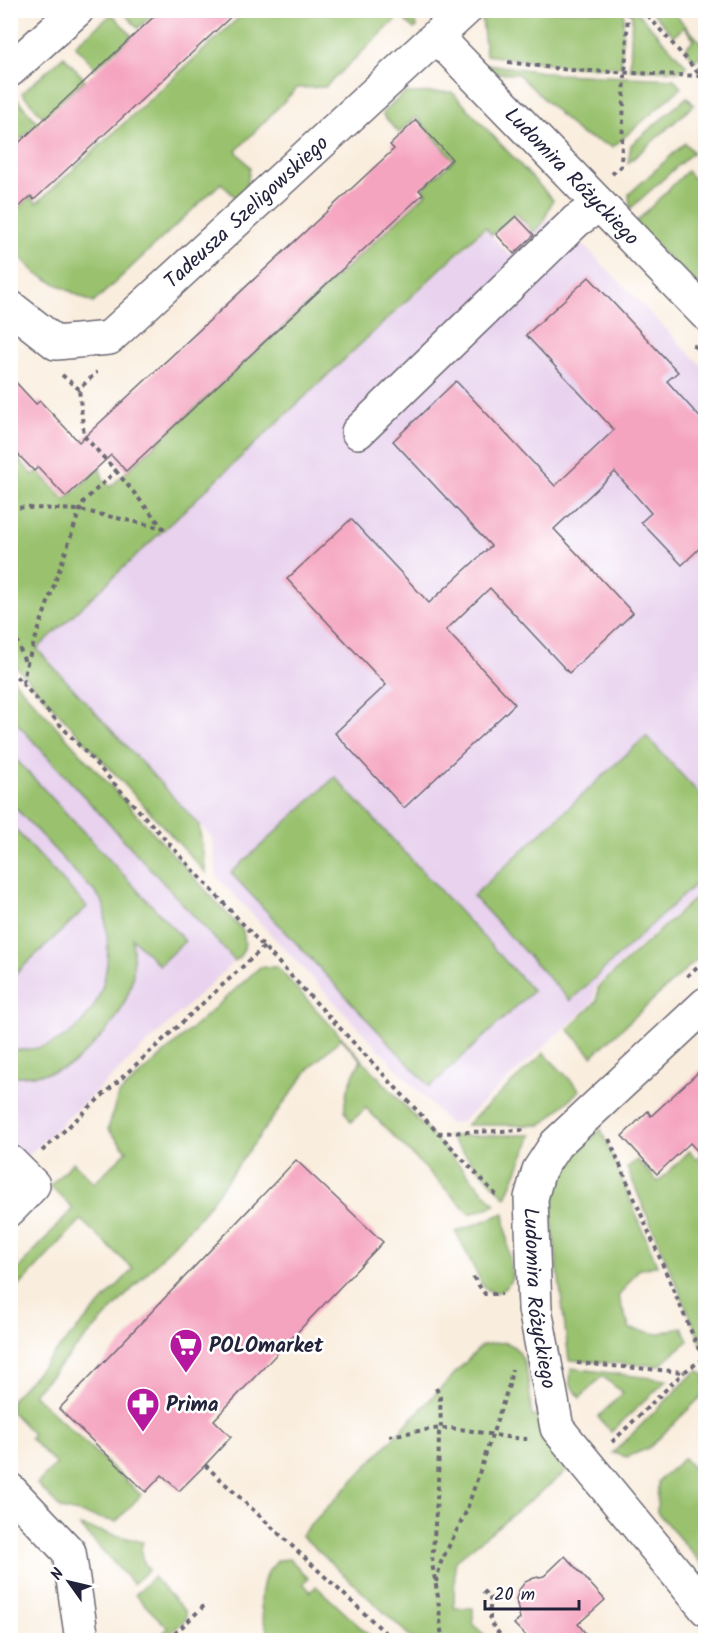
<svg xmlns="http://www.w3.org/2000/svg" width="716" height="1651" font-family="Kalam,sans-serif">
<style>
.built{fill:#e8d2ee}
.green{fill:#9ac26e;stroke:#5e7254;stroke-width:1.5}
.building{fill:#f5a4c0}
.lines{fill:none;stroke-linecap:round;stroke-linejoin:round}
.minor-casing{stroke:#6d6974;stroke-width:36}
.path{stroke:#6d6974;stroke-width:4;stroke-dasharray:4.5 4.5;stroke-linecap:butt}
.minor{stroke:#fff;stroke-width:33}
.labels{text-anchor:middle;stroke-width:5;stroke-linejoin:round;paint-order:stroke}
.street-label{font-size:21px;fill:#22223b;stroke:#fff}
.poi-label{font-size:21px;font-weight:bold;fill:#22223b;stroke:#fff;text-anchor:start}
</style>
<rect width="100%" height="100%" fill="#fff"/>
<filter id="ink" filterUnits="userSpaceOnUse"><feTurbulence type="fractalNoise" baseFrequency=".0167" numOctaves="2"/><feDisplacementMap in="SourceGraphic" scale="12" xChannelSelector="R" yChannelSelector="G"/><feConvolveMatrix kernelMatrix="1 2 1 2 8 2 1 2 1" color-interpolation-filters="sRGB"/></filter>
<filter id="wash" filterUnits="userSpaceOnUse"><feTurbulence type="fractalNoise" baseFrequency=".008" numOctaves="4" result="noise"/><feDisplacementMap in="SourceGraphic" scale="24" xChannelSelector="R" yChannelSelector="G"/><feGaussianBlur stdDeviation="1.35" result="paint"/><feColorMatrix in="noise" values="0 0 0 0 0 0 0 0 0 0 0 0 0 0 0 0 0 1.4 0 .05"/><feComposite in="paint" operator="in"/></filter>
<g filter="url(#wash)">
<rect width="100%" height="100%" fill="#f9eddd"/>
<g class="built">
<polygon points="554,215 705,369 705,886 595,987 594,1001 461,1122 449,1124 217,877 212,838 38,649 485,229 510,256"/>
<polygon points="11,717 235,961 11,1171"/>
</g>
<g class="green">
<polygon points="407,10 411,15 417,27 414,29 400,16 325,87 297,88 236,151 250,167 246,191 237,199 221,183 93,303 37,274 11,248 11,216 30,197 37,203 246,11"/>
<polygon points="122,11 157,11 138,28"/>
<polygon points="491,11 624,11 621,67 568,66 486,55 482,19"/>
<polygon points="632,11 636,11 686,65 686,68 683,71 630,69"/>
<polygon points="651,11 672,11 705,47 705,51 695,61 685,49 694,39 684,27 674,36"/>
<polygon points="112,14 132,36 95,68 75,45"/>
<polygon points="64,56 85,80 43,117 22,93"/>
<path d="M487,64L557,74L674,79L681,88L613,147L580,134L518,74C505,73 494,76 485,65Z"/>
<polygon points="452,92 553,200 542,224 534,232 516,213 492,235 485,227 37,649 199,825 206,873 11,661 11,451 33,475 38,471 65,500 100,468 103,479 110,487 427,193 423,188 454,160 416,117 399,133 383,115 384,111 405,93"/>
<polygon points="687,97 694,105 628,163 631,145"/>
<polygon points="17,99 38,123 11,147 11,105"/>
<polygon points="685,143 693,152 630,209 629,194"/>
<polygon points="687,171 705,192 705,293 633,225"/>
<path d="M11,677L243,931C246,945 246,951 235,961L11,717Z"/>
<polygon points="646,736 705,800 705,875 570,1001 473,896"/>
<path d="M11,754L185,941L159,965L132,938C133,952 135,966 132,980C126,1009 109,1030 88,1050C83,1054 79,1059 74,1063C57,1074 30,1076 11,1076V1050C81,1053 116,993 106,928C105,920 106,908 102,901C98,894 83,881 77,874C55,850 33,827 11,803Z"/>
<polygon points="335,777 533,991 430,1087 231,873"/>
<polygon points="11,825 87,907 11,978"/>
<polygon points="705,889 705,952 592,1056 568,1029 597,1001 598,987"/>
<path d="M260,967H277L496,1205L470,1214L366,1108L351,1122C350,1119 347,1116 346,1113C341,1098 354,1073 361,1060L341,1038L309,1069L199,1218L33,1394L141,1495L116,1522L61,1509L37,1484L56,1464L30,1438L33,1434L11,1411V1400L133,1269L81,1220L11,1295V1277L73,1208L50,1186L73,1162L94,1183L127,1151L108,1129L118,1095Z"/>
<polygon points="544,1053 580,1090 542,1125 466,1125"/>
<polygon points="601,1129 657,1265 638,1270 618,1297 630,1329 658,1334 682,1327 688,1341 659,1366 569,1360 551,1214 557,1186 564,1167 583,1146"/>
<polygon points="532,1135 506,1198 448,1136"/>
<polygon points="705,1150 705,1352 627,1168 637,1160 658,1182 690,1151 696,1159"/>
<polygon points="504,1213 512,1278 506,1288 498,1292 490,1291 483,1286 456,1232"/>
<path d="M496,1343C499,1343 503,1342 506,1343C531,1349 529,1396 532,1417L540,1415V1432L568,1470L455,1561L454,1608H473V1623L488,1640H414L301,1535L482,1345Z"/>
<polygon points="571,1368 667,1380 611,1432 598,1417 623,1393 602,1376 580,1398 570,1383"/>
<polygon points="700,1371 705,1376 705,1393 649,1448 627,1457 613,1453 695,1372"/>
<polygon points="684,1458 705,1481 705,1568 657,1512 658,1481"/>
<path d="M80,1526L143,1542C139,1553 142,1561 149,1570L133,1584Z"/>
<path d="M290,1559L308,1578L303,1583L311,1592L316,1586L374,1640H274C259,1623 258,1596 266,1575C269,1570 274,1565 278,1560Z"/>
<polygon points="153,1577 186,1612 186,1619 163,1640 156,1640 168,1628 135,1595"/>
</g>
<g id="blocks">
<g class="building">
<polygon points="161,10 238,10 34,200 31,196 10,215 10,151"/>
<polygon points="416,120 452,159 419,190 423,194 126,471 111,455 66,497 38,467 34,471 10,446 10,376 36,404 40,401 79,442 394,149 390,145"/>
<polygon points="516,216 534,235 514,254 496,234"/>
<polygon points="589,277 678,372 667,381 705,423 705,543 682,565 641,522 651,513 615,472 554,529 633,613 569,673 490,588 446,630 515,704 404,808 335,733 386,685 287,579 351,519 429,603 491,546 393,441 456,381 555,486 614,430 526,335"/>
<polygon points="705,1066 705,1159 690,1143 657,1174 622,1136 648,1111 651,1116"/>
<polygon points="296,1160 383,1242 214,1420 231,1437 205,1465 179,1491 162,1475 146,1492 59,1409"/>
<polygon points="565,1556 605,1600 578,1624 592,1641 531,1641 514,1624 520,1619 516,1599 519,1590 525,1582 534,1578 544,1576"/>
</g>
</g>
</g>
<g filter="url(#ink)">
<use href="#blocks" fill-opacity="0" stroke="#6d6974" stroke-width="1.5"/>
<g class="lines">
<g class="minor-casing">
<g id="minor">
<path id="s1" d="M437,37L706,314"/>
<polyline points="10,70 77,10"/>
<path id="s2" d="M10,307L56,343L109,338L465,10"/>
<polyline points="358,432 576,221 599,205"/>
<path id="s3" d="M706,1004L556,1144L539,1170L531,1198L535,1309L557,1428L706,1609"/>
<polyline points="10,1162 33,1185 10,1209"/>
<polyline points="10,1490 69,1552 82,1640"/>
</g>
</g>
<g class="path">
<polyline points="508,62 569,70 701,76 643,10"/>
<polyline points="701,76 706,81"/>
<polyline points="612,174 621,166 628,10"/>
<polyline points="693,345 706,358"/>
<polyline points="62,375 79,389 97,372"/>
<polyline points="10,507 80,510 163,528 116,471"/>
<polyline points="10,623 26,665"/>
<polyline points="10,670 264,947 499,1198"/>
<polyline points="23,683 26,666 80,510 84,501 116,471 84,436 79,389"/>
<polyline points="687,976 706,959"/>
<polyline points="438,1133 528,1130"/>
<polyline points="609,1139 703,1359"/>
<polyline points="42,1151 264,947"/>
<polyline points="473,1277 485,1294 502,1294"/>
<polyline points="577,1363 684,1372 703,1359 706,1360"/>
<polyline points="436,1388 440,1397 441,1429 439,1433 438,1486 432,1563 438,1597 442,1640"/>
<path d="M389,1436C411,1433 436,1426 459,1429C482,1432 504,1438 528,1439"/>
<polyline points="612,1442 684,1372"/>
<polyline points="205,1465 393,1640"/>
<polyline points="436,1582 441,1562 466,1512 509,1385 512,1369"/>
<polyline points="483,1591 490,1598 490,1622 504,1640"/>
<polyline points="168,1640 206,1604"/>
</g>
<use href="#minor" class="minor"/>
</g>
</g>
<defs>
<g id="supermarket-pin" transform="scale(1.725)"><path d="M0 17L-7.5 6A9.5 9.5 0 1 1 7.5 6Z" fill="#b5179e" stroke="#fff"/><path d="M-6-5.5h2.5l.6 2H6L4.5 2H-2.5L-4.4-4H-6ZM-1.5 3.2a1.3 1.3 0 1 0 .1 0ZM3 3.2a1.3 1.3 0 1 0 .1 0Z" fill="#fff"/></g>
<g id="pharmacy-pin" transform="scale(1.725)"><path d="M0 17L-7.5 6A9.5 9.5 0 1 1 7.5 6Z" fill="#b5179e" stroke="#fff"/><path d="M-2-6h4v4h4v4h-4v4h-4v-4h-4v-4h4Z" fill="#fff"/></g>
</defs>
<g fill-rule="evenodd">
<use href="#supermarket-pin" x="186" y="1345"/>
<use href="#pharmacy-pin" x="143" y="1404"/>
</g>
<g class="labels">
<g class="street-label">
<text dy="7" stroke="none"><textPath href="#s1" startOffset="194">Ludomira Różyckiego</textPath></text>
<text dy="7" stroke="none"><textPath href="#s2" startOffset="298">Tadeusza Szeligowskiego</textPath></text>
<text dy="7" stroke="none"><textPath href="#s3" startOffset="366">Ludomira Różyckiego</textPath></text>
</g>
<g class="poi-label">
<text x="209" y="1352">POLOmarket</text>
<text x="166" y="1411">Prima</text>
</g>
</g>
<rect width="716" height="1651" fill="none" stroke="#fff" stroke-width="36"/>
<g transform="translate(69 1582) rotate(304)" stroke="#ffffff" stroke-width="4.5" paint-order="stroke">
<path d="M0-4.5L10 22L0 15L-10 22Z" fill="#22223b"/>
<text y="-9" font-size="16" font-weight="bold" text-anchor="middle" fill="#22223b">N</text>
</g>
<path d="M485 1600v9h94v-9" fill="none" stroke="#22223b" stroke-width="3"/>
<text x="494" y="1600" font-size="18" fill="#22223b" stroke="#ffffff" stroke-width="4.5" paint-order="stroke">20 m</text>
</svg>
